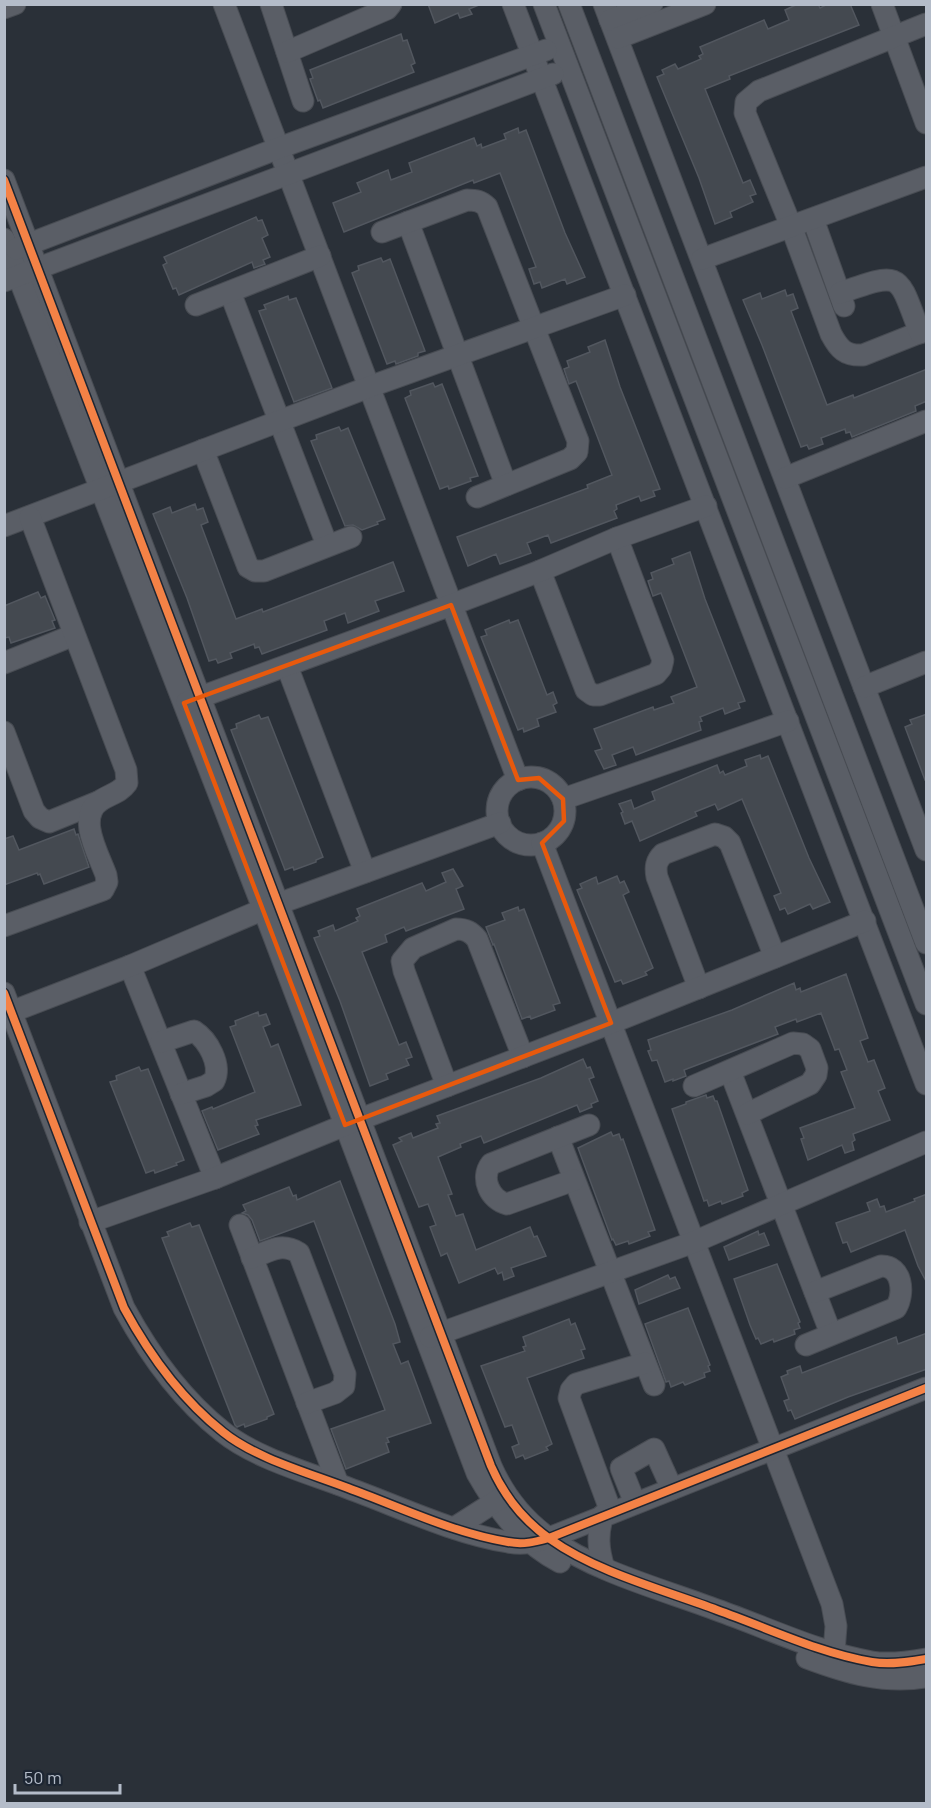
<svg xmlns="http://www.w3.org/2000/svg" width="931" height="1808" font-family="Barlow,sans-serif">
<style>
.building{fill:#444950;stroke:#52575f;stroke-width:1.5}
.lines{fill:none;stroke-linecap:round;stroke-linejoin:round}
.minor-casing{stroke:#484c53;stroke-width:23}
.minor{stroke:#5a5e66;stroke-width:21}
.cycleway-casing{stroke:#1d2633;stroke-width:11}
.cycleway{stroke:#f48246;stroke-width:8}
.marked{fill:none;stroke:#e8590c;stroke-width:4.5;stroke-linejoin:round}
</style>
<rect width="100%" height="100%" fill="#2a3038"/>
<g class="building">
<polygon points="428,4 479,4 479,5 469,9 472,14 460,18 458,13 435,23"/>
<polygon points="798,4 818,4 820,8 828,4 850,4 859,25 729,76 730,79 705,89 743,183 750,180 756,194 750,196 753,202 730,212 732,217 715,224 699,178 657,77 664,74 662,70 675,64 678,69 701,59 699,56 703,54 700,47 764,20 768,29 789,20 785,10"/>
<polygon points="401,34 403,41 407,40 415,63 411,65 414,72 323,108 320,100 318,101 310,79 313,78 310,70"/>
<polygon points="518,128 519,133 526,130 565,233 585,277 567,284 565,279 542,288 540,282 534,284 529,269 536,267 500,173 474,183 473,180 344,232 333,203 361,192 357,183 388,170 391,180 412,172 409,163 474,138 477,146 481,144 482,148 506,139 504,134"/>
<polygon points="256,217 258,221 262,220 268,235 262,238 270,257 263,260 265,264 254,268 252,262 179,295 176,288 173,289 163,265 167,263 164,257"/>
<polygon points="381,258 383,262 390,259 425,351 418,353 418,356 396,364 395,361 387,364 352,273 359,270 358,266"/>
<polygon points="785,290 787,296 793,294 798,308 791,311 827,405 853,395 854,398 927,369 927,401 915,406 916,411 852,437 850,432 846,433 845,429 821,438 823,444 809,449 807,445 801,447 762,345 743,300 760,293 762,299"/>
<polygon points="288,296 289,300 296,298 332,388 294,402 259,311 266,309 264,305"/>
<polygon points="605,340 620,387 660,489 653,491 655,496 641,501 639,496 616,505 617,509 614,511 617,518 551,543 548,535 527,543 531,553 520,557 500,564 496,554 468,566 457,537 588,488 587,485 612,475 576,381 569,384 564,369 569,367 567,361 590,352 588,347"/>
<polygon points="433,383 435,387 442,384 478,476 470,478 471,481 449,489 448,486 440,489 405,398 411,395 410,391"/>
<polygon points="339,427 341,431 348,428 385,519 377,522 378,524 362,530 353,525 345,526 311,441 317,439 316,435"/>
<polygon points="195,504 197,510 203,508 208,522 201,525 236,619 262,609 263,612 393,562 404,591 375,601 379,611 348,623 345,613 324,621 327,630 262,654 259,647 255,648 254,644 230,653 232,658 218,663 216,659 209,661 187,598 153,514 170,507 172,513"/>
<polygon points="690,552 705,599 745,701 738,703 740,708 725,714 723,708 700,717 702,721 699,722 701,730 636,755 633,747 612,755 616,765 604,769 595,751 602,749 594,729 653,707 654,710 674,703 671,697 697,687 661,593 653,596 648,581 653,579 651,573 674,564 672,559"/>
<polygon points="38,592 41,598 45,596 55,620 52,621 55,628 11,643 9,637 4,638 4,606"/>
<polygon points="509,620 510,623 518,620 547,695 553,692 557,703 553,705 556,712 537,719 539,726 524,732 523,728 518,730 481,637 487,635 485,630"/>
<polygon points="927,714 927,779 925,780 905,727 912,724 910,720"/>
<polygon points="259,715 261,719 268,717 323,857 316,860 316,862 294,870 293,867 285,870 231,730 237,728 236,724"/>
<polygon points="760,755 761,759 768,756 809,858 830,902 813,909 810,904 788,914 785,908 780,910 774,896 781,893 742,799 718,810 715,804 695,812 697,816 640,841 632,821 625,824 621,813 623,812 619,804 631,800 634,809 655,800 652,792 717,765 720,773 723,771 725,775 747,766 745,760"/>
<polygon points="74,829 76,835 78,834 89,867 44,884 40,874 38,875 37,873 4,885 4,839 13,836 19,850"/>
<polygon points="453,869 463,886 456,889 464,909 406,931 404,927 385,935 387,942 362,952 399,1045 406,1042 412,1057 406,1059 409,1065 386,1074 388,1079 370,1086 340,1001 314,938 320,936 318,931 333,925 335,931 358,921 356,918 360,916 357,909 422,883 426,891 446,882 442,873"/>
<polygon points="617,876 620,883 624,881 629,892 623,895 653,968 645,972 647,975 623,984 621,980 615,982 577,890 582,888 580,884 596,877 598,884"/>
<polygon points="518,907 519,911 524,909 560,1003 553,1005 555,1010 531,1019 530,1016 522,1019 494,944 493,945 486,927 505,920 502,913"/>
<polygon points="846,974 868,1038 860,1041 868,1062 874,1060 885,1088 878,1091 890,1120 853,1134 855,1140 852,1142 854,1150 845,1153 842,1145 808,1160 801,1139 804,1138 800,1128 855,1108 841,1072 847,1070 839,1049 835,1050 821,1013 797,1022 796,1019 775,1027 778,1034 684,1070 686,1076 673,1081 673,1079 665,1082 657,1060 652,1061 648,1051 651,1050 648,1040 732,1010 794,983 796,990 800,988 801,992"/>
<polygon points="258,1012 259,1016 266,1014 270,1024 263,1027 271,1047 278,1044 301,1105 256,1120 258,1125 255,1126 259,1134 218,1150 202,1111 212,1107 213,1109 255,1092 230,1027 236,1025 235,1021"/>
<polygon points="583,1059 587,1068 590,1067 594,1077 589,1079 598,1101 591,1104 592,1107 580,1112 577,1105 484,1143 481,1136 460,1144 461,1147 438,1157 452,1194 448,1195 456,1216 463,1214 476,1250 530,1227 534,1237 537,1236 546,1256 511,1268 514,1276 504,1280 502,1272 498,1274 495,1268 459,1283 447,1253 441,1256 430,1227 436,1225 428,1204 419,1207 393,1145 402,1141 399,1138 411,1133 413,1138 438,1128 436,1124 440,1123 437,1116 541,1078"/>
<polygon points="139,1067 141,1071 148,1069 184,1160 176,1163 177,1165 155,1173 154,1170 146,1173 110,1082 117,1080 116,1076"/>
<polygon points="706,1095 707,1098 713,1096 715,1101 717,1101 748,1190 742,1193 743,1196 722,1204 721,1201 709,1206 707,1200 704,1201 672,1109 686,1104 686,1102"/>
<polygon points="611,1132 613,1136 619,1134 621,1140 623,1139 655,1230 648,1232 650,1236 629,1244 628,1241 616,1245 613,1239 612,1240 578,1148"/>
<polygon points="340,1181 395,1324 400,1342 393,1344 401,1364 408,1361 431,1423 387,1438 389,1442 386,1443 389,1452 346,1469 331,1429 385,1410 314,1221 260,1241 252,1220 248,1215 242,1213 246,1211 243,1205 289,1187 293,1196 296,1195 297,1200"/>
<polygon points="927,1194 927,1283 918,1266 905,1230 851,1252 847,1242 843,1243 836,1223 870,1211 867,1203 877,1199 880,1207 884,1206 886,1212 915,1201 914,1199"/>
<polygon points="190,1223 192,1227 199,1225 274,1414 267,1417 267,1419 245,1427 244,1424 237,1427 235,1425 162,1238 169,1236 167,1232"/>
<polygon points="758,1231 759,1235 764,1233 769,1245 729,1260 724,1247"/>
<polygon points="777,1264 800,1322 798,1323 800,1328 794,1330 795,1334 774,1342 773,1339 761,1344 758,1338 756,1339 750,1325 734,1279"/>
<polygon points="668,1275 670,1279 675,1277 680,1288 639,1304 635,1290"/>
<polygon points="688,1308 710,1365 708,1366 710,1371 704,1373 705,1377 685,1385 683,1382 671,1387 669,1381 666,1382 645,1324"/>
<polygon points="569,1319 571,1325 575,1323 585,1349 581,1350 584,1358 527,1378 552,1444 546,1447 548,1450 525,1459 523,1455 516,1458 512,1447 519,1444 512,1425 505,1427 481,1366 525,1351 523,1347 526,1346 523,1337"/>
<polygon points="927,1333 927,1369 848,1397 795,1419 791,1410 788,1411 784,1401 789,1399 781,1377 788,1374 787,1371 800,1366 802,1373 896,1337 898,1344"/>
</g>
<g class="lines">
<g class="minor-casing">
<g id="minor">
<polyline points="224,4 518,780"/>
<polyline points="271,4 303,101"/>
<polyline points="513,4 926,1084"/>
<polyline points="544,4 926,1004"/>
<polyline points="569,4 926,943"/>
<polyline points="604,4 926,850"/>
<polyline points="882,4 926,123"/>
<polyline points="4,8 15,4"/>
<polyline points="610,20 652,4"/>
<path d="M926,24L759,91L746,102L745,113L791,226L831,334C839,349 845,356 863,355L926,330"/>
<polyline points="618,38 705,4"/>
<polyline points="287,52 387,9 391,4"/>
<path d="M4,180L491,1466C504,1496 523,1520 550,1539C596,1572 664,1590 717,1610C768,1628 819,1653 872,1662C890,1665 909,1662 926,1659"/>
<polyline points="813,219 844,306"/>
<polyline points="408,222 506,485"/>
<path d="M382,232L467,200C476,200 481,201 487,207L578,441L577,452L570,459L477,497"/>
<path d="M4,239L265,913L477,1473C498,1510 522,1542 560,1562"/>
<polyline points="16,249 279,148 546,50"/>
<polyline points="702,259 926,177"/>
<polyline points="4,281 553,74"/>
<polyline points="230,292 327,545"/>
<path d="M840,293C903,271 897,272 920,333"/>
<polyline points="196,305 320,256"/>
<polyline points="203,450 248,567 255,571 264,571 351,537"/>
<polyline points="785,478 926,421"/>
<polyline points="4,526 369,387 625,295"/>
<polyline points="540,571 586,690 593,695 600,695 656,674 661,668 663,660 617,538"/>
<polyline points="4,663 74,635"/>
<polyline points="287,666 365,872"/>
<polyline points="864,687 926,662"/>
<polyline points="187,702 451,605 540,571 617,538 706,506"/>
<polyline points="4,732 34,811 40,818 49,822 98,802"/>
<circle cx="531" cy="811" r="34"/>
<polyline points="563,799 788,721"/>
<polyline points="542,843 832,1604 836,1626 833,1665"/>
<path d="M4,926L103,890L107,882L106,875C99,855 76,817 100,801C110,794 120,793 127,783L126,770L30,517"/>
<polyline points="130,966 215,1178"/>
<path d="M699,988L657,877C655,867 656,861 663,854L715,834L724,837L730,843L775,957"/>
<path d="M4,993L124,1308C149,1354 181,1399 223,1432C255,1458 309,1473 348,1488C400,1507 453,1533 508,1542C523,1545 535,1542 549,1538L926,1388"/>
<polyline points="11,1012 130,966 264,909 500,823"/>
<path d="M161,1042L194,1031C208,1040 222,1065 214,1081L206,1086L181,1094"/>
<polyline points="730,1071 831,1334"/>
<path d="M447,1086L404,971L402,961L413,948L456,929C466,929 471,932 477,939L523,1057"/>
<polyline points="694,1086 793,1043 803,1044 810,1049 817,1068 816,1075 810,1084 747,1114"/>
<polyline points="558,1137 654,1385"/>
<path d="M574,1180L507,1204C490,1200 480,1178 491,1164L589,1125"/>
<polyline points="90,1222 215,1178 345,1125 611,1023 865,921"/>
<polyline points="240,1225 338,1484"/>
<path d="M252,1258C270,1251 281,1242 299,1253L345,1374L344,1386L335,1393L307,1403"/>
<polyline points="430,1337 694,1242 926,1142"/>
<path d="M806,1345L896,1308C905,1293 902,1265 881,1266L815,1292"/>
<polyline points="635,1503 621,1468 654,1449 672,1489"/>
<polyline points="611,1512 569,1398 571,1390 576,1384 645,1363"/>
<path d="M603,1515C597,1534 598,1549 604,1568"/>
<polyline points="454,1528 504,1496"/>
<path d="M807,1658C847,1673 884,1684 926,1677"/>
</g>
</g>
<use href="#minor" class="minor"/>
<g class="cycleway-casing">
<g id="cycleway">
<path d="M4,180L491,1466C504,1496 523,1520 550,1539C596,1572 664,1590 717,1610C768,1628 819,1653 872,1662C890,1665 909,1662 926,1659"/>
<path d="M4,993L124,1308C149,1354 181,1399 223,1432C255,1458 309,1473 348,1488C400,1507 453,1533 508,1542C523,1545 535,1542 549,1538L926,1388"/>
</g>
</g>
<use href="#cycleway" class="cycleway"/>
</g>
<path class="marked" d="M451,605L518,780L539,778L563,799L564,821L542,843L611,1023L345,1125L184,703Z"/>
<rect width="931" height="1808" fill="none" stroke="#b4bcc9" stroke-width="12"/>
<path d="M15 1784v9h105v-9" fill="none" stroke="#b4bcc9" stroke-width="3"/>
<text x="24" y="1784" font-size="18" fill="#b4bcc9" stroke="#1d2633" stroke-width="4.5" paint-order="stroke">50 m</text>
</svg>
